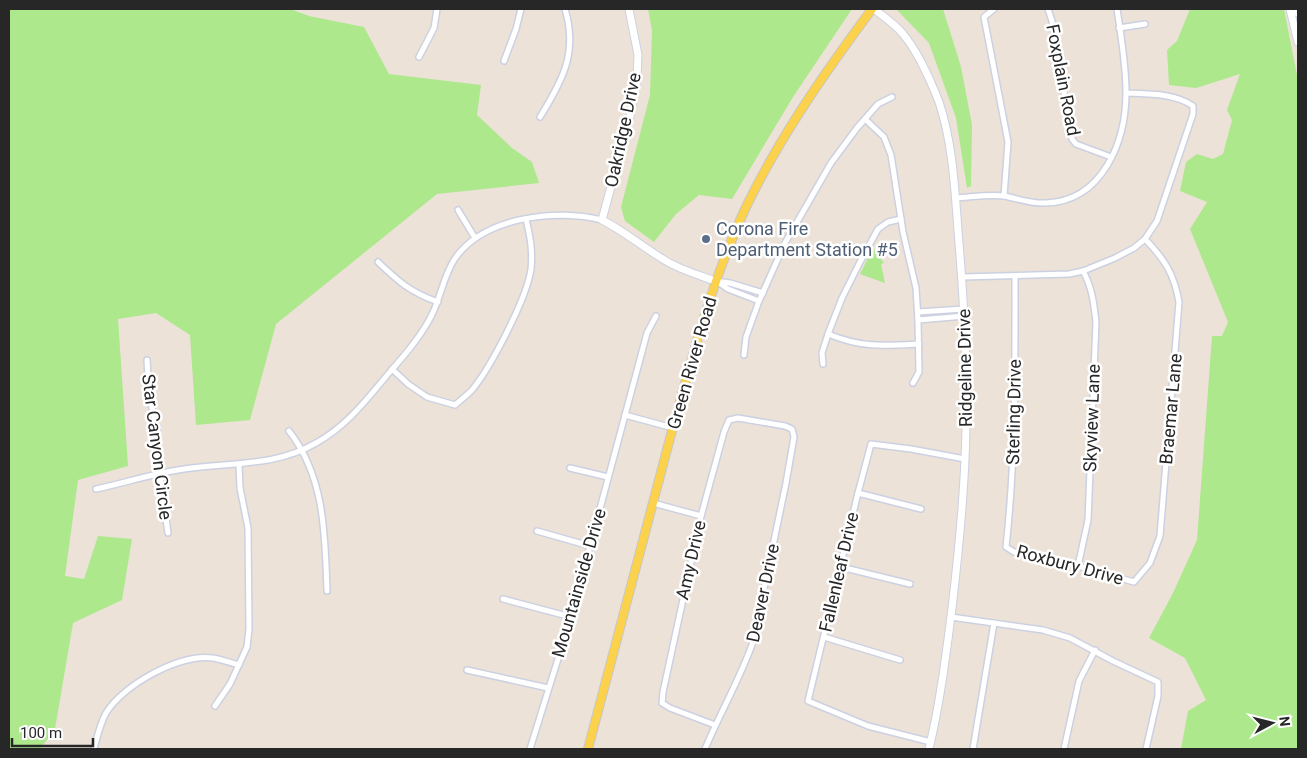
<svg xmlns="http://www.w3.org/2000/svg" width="1307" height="758" font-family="Roboto,sans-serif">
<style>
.green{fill:#ade88d}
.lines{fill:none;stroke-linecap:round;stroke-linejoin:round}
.street-casing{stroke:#ccd1e2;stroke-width:8}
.secondary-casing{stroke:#ccd1e2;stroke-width:9}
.primary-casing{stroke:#c7c7c7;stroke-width:10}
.street{stroke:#fff;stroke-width:5}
.secondary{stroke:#fff;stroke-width:7}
.primary{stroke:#fcd14b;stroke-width:8}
.service-dot{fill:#5c6f8a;stroke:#fff;stroke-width:2}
.labels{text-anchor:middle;stroke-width:5;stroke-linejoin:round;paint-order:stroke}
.street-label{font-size:18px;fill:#272727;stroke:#fff}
.service-label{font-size:18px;fill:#4e5e75;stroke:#fff;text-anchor:start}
</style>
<rect width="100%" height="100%" fill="#ece2d7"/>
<g class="green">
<polygon points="9,9 290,9 309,16 364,27 389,74 481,85 477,115 512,148 532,162 539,183 437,194 276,324 250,420 196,425 190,335 156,313 118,319 128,466 78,480 65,576 84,579 98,536 132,539 122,600 73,623 55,729 40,749 9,749"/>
<polygon points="648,9 852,9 793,97 732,199 699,195 676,214 654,242 625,221 621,207 650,95 652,31"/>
<polygon points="896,9 943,9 961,67 972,125 971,186 967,188 956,118 929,43"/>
<polygon points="1190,9 1284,9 1298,80 1298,749 1181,749 1188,711 1206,700 1185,658 1149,638 1173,593 1197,540 1212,336 1222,336 1228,322 1190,229 1207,202 1180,191 1186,162 1197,154 1213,159 1223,154 1232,120 1227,110 1240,74 1196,88 1169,85 1167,50 1177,41"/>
<polygon points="873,248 884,263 881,264 885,283 860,274"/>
</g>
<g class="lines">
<g class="street-casing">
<g id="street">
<polyline points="994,9 984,17 1008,142 1004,196"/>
<polyline points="1048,9 1052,21 1072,139 1076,144 1111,157"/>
<polyline points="1119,28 1145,24"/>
<polyline points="419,57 434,28 437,9"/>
<polyline points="504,61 516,29 521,9"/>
<path d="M540,117C563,80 578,52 565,9"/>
<polyline points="865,119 884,137 891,155 903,232 916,288 918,320 919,372 913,383"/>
<path d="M956,198C972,197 989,194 1005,196C1018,199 1032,204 1046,203C1103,201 1126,141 1126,92C1126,64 1121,36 1117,9"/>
<polyline points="458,210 475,238"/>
<path d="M378,262C399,282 410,292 438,302"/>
<path d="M1015,276C1015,367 1016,457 1006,547L1014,552L1078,566L1134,582L1150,563L1160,536L1179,302C1174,273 1164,259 1145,239"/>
<path d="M962,277L1069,274L1083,271L1115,258L1134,248L1145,239L1157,221L1193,114V106C1175,93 1147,94 1126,93"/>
<polyline points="715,281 730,283 763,293"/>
<polyline points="718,282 728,289 759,301"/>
<polyline points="918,312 964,309"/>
<polyline points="918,320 965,316"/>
<path d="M828,334C862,348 884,346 919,344"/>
<polyline points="744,355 746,337 759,301 785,243 831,163 857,128 878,104 892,97"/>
<polyline points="147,360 149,396 157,428 157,456 168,533"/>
<polyline points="823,364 822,353 828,334 842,298 860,262 878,229 888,222 901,219"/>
<path d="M392,369L408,384L427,397L455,405C461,400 467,395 472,390C491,367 527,298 531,269C533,251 530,236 526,219"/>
<polyline points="625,415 673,428"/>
<path d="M289,431C325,477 325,535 327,591"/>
<polyline points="570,468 608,477"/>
<path d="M96,489C125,483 154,473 184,469C230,462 275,467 316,443C347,426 367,399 389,373C403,357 417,341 428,322C440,303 442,279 454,260C482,217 557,208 602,220"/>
<polyline points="858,493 921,509"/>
<polyline points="653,503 701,516"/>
<polyline points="537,531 590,546"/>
<path d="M1078,566L1088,520L1096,322C1094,304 1092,287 1083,271"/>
<polyline points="841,567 910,584"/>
<polyline points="503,599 571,617"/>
<polyline points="951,617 1043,630 1070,638 1113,661 1158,682 1158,696 1146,749"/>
<polyline points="824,637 900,660"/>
<polyline points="467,670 548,688"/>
<polyline points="215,706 230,684 247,647 249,629 248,528 240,488 239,464"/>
<polyline points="931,742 868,726 808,701 858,493 871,444 911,449 965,459"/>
<path d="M94,749C97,737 100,724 106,713C123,685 180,653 213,658C221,659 230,663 239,665"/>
<polyline points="530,749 571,617 647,333 656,316"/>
<path d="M705,749C720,713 740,679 753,642L786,483L794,437L792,429L785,426L738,418L729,420L724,432L701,516L663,692L662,703L670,708L715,725"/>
<polyline points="973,749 994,623"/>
<polyline points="1064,749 1079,681 1095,650"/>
</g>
</g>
<g class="secondary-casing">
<g id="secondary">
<path d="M629,9L638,55L637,79L630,116L602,220C622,230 639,244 658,256C675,268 696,274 715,281"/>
<path d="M874,9C884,17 895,24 903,34C919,53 930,79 939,102C954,147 955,196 959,243C964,305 968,366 966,428C965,488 959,549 952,608C946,656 940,703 929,749"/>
<polyline points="1290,9 1298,42"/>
<polyline points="1297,9 1298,13"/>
</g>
</g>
<g class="primary-casing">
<path id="primary" d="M588,749C615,647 642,544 669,442C691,361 711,281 747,205C781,135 826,71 872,9"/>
</g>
<use href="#street" class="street"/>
<use href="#secondary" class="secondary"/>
<use href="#primary" class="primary"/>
</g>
<circle class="service-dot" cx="706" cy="239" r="5"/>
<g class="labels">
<g class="street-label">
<text transform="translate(1063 80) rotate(79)" y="6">Foxplain Road</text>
<text transform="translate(623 130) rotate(-78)" y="6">Oakridge Drive</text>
<text transform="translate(692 363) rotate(-74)" y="6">Green River Road</text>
<text transform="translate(965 368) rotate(-91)" y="6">Ridgeline Drive</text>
<text transform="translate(1171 409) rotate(-85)" y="6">Braemar Lane</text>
<text transform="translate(1014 412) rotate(-89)" y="6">Sterling Drive</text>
<text transform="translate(1092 418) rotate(-88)" y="6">Skyview Lane</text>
<text transform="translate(157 447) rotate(83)" y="6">Star Canyon Circle</text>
<text transform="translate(691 560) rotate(-77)" y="6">Amy Drive</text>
<text transform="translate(1070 565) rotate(15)" y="6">Roxbury Drive</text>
<text transform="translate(839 572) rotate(-77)" y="6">Fallenleaf Drive</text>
<text transform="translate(579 583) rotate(-74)" y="6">Mountainside Drive</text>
<text transform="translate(763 593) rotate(-78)" y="6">Deaver Drive</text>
</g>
<g class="service-label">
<text x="716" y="235">Corona Fire<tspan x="716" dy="21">Department Station #5</tspan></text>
</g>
</g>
<rect width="1307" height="758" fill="none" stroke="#272727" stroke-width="20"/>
<g transform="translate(1272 723) rotate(83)" stroke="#ffffff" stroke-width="4" paint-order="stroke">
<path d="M0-4L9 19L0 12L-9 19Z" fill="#272727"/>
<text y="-8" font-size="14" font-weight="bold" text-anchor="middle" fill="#272727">N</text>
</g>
<path d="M12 738v8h81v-8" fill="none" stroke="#272727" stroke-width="2.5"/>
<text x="20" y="738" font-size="15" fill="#272727" stroke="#ffffff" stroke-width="4" paint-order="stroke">100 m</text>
</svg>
